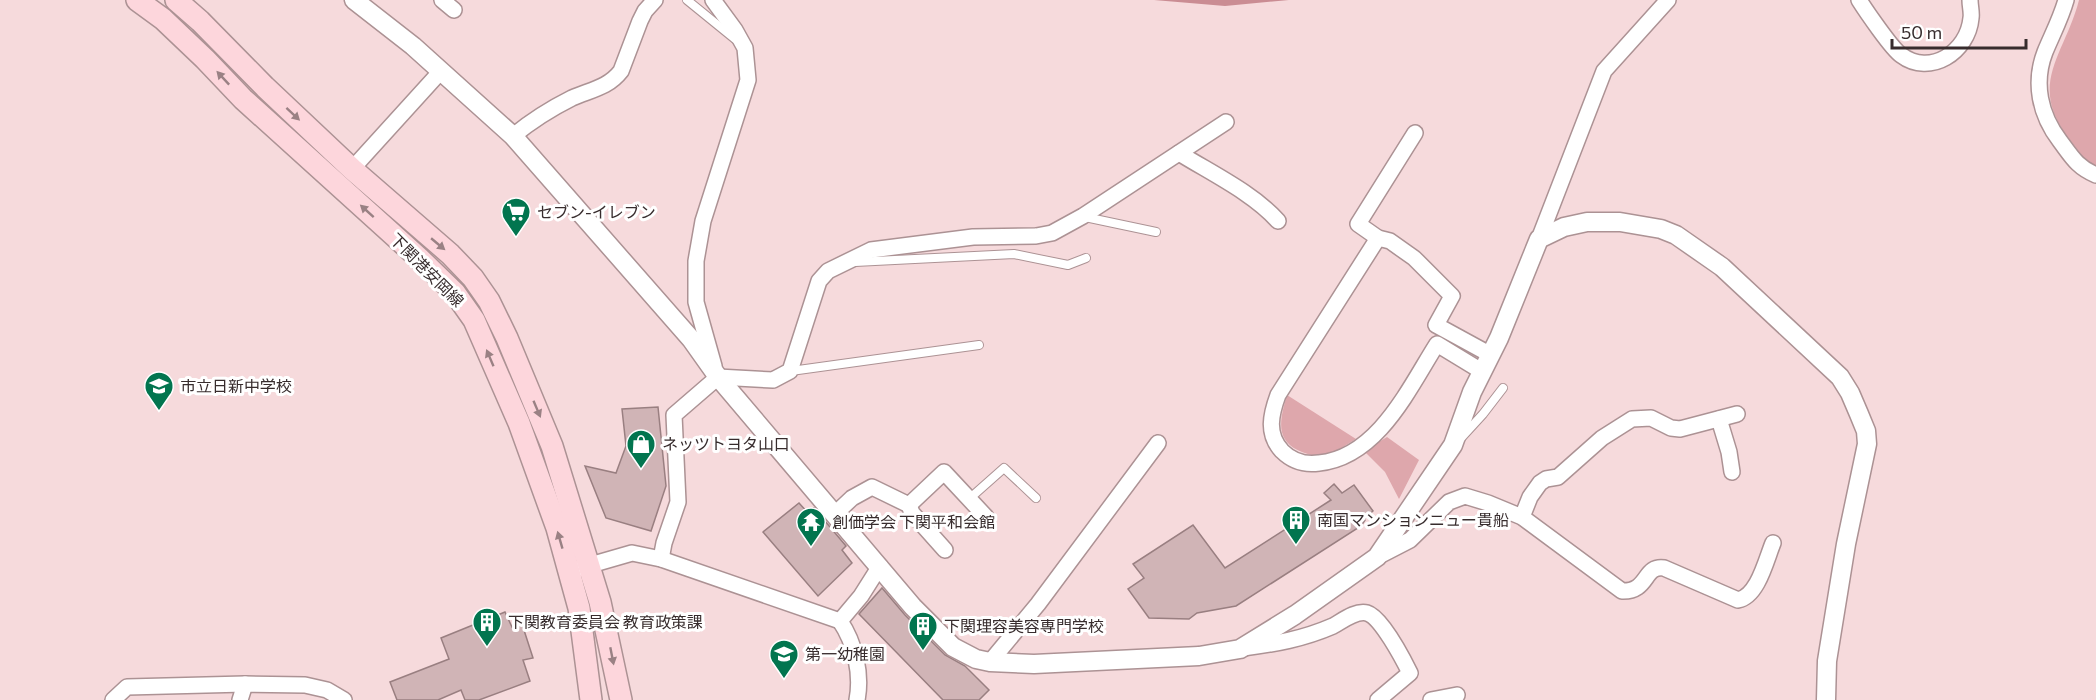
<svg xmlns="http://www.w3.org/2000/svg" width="2096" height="700" font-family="Commissioner,'Noto Sans JP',sans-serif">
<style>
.green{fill:#dea7ac}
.forest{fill:#ca8c93}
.building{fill:#d0b4b6;stroke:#997f81;stroke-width:1.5}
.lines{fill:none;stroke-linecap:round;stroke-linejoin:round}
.service-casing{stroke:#ac9294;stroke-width:10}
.minor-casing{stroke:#ac9294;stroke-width:18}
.tertiary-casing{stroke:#ac9294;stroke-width:21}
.secondary-casing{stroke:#ac9294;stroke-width:24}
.service{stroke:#fff;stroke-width:8}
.minor{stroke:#fff;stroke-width:15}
.tertiary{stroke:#fff;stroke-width:18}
.secondary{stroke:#fdd6dc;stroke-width:21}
.oneway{fill:#9a8184}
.labels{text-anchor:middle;stroke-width:6;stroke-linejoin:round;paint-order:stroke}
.poi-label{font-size:16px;fill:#372c2d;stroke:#fff;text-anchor:start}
.street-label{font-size:16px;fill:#372c2d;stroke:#fff}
</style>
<rect width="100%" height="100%" fill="#f6dadc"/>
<g class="green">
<path d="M2079,0H2096V166C2084,161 2078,150 2070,140C2026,84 2065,55 2079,0Z"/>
<path d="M1287,395L1356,439C1346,445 1336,452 1325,455C1317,457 1310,455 1302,452C1274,441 1280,419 1287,395Z"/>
<polygon points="1387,437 1419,460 1399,499 1385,472 1364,451"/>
</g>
<polygon class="forest" points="1154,0 1289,0 1225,6"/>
<g class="building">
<polygon points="658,407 666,486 651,531 606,518 585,466 616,473 626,446 622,409"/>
<polygon points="1334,484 1342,493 1354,485 1373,511 1364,519 1365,520 1361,526 1236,606 1197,613 1189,619 1149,618 1128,589 1144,578 1133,564 1193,525 1225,568 1331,500 1324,493"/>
<polygon points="799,503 808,513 814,508 846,546 842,550 852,563 818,596 763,532"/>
<polygon points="882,588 905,615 945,655 965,666 989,690 979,700 943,700 859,614"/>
<polygon points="505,612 512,627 522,624 533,658 523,660 530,681 479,700 465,700 461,690 438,700 397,700 390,682 449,659 441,638"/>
</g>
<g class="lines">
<g class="service-casing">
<g id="service">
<polyline points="687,0 735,39"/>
<polyline points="1085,217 1156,232"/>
<polyline points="855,262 1014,254 1068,265 1086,258"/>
<polyline points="791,371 979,345"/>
<polyline points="1461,438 1483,414 1503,388"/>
<polyline points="969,499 1004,468 1036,498"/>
</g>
</g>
<g class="minor-casing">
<g id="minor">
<polyline points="442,0 454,10"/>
<polyline points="713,0 735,30 745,48 748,80 703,221 696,261 696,302 714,366"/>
<path d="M1859,0C1866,11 1892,49 1901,55C1930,77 1968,52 1971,18C1972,13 1970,6 1970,0"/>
<path d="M2066,0C2061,18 2052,35 2045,52C2033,83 2040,115 2060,141C2072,157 2077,167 2096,175"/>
<polyline points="1415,133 1358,224 1378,238 1390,241 1414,258 1452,296 1436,325 1491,355"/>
<path d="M513,136C530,122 552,108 572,98C590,90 608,88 621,71L640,21L645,11L655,0"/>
<path d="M1179,153C1211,173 1253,193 1278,221"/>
<polyline points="352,169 441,71"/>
<path d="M1378,238L1278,395C1271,414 1266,434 1282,451C1292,461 1305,465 1319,463C1378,457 1409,388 1437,344L1483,372"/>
<polyline points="1539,239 1604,71 1668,0"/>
<polyline points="1719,419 1729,452 1732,472"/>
<polyline points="909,505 912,513 945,550"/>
<polyline points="835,514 852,498 872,487 909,505 944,472 986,517"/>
<polyline points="1522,517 1530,497 1540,483 1546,479 1558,477 1602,438 1632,419 1651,418 1671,428 1680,429 1737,414"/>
<path d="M1379,556L1410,540L1449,502L1465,496L1488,503L1522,517L1622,591C1649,592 1643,565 1664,568L1738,600C1758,596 1766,560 1773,543"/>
<polyline points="661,559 664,543 678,502 674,415 718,377 773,380 790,371 819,281 828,271 871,250 973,237 1036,236 1052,233 1083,216 1226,122"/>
<polyline points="580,568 632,553 661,559 840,621"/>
<path d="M1243,648C1275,644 1303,639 1333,626C1342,621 1356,610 1367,613C1381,617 1403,659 1410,673L1378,700"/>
<polyline points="990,662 1038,604 1158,443"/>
<polyline points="113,700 127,687 245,684 305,685 327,690 344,700"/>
<polyline points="240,700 245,684"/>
<path d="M857,700C862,674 855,643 840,621L861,596L880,566"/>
<polyline points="1431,700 1457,695"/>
</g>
</g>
<g class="tertiary-casing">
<polyline id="tertiary" points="354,0 413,46 513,136 691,339 718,377 913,607 953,647 976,659 990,662 1034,664 1199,656 1240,649 1295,615 1377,557 1453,445 1472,392 1499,338 1539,239 1564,227 1587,222 1620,222 1661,229 1676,235 1722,267 1840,377 1850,393 1859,414 1866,431 1867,444 1846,544 1827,661 1826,700"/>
</g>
<g class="secondary-casing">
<g id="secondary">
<polyline points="137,0 163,19 205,59 243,99 420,259 455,293 474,320 519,423 557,528 579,608 591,700"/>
<polyline points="176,0 200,21 265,87 352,169 450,254 473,278 489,301 507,338 552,446 600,602 621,700"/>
</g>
</g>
<use href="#service" class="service"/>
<use href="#minor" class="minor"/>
<use href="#tertiary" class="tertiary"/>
<use href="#secondary" class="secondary"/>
</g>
<defs><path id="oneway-solid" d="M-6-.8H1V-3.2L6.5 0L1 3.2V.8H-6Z" transform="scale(1.5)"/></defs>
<g class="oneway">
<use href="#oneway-solid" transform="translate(223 78) rotate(-133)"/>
<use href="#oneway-solid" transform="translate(293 114) rotate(43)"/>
<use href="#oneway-solid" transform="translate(367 211) rotate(-138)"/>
<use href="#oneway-solid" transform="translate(438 244) rotate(40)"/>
<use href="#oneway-solid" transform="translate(490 358) rotate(-113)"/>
<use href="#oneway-solid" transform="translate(537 409) rotate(67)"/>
<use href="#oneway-solid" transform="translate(560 540) rotate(-106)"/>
<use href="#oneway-solid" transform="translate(612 656) rotate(79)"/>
</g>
<defs>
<g id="supermarket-pin" transform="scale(1.5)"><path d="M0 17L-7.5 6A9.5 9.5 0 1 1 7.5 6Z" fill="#02754f" stroke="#fff"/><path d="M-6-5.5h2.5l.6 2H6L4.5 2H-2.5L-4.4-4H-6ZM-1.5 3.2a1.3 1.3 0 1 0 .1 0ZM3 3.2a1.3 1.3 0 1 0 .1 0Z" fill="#fff"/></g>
<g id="school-pin" transform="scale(1.5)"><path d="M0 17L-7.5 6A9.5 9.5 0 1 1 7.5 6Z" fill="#02754f" stroke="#fff"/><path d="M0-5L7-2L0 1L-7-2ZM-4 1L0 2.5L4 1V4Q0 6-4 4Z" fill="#fff"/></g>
<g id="shop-pin" transform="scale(1.5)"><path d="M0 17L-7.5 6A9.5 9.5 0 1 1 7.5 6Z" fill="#02754f" stroke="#fff"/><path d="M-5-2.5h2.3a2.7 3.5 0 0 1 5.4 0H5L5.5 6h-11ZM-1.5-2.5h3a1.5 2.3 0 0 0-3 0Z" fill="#fff"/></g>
<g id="building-pin" transform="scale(1.5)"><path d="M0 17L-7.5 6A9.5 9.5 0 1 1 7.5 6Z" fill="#02754f" stroke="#fff"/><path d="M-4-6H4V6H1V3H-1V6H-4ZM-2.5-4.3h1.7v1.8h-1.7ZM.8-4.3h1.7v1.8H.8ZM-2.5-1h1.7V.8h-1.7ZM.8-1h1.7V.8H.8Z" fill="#fff"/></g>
<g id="temple-pin" transform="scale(1.5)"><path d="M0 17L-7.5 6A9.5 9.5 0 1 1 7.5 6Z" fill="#02754f" stroke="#fff"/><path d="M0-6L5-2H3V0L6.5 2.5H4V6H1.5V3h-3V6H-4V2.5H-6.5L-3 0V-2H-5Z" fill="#fff"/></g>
</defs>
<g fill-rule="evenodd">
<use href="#supermarket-pin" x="516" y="212"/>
<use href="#school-pin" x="159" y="386"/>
<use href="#shop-pin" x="641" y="444"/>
<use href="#building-pin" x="1296" y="520"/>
<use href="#temple-pin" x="811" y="522"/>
<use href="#building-pin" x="487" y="622"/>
<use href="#building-pin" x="923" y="626"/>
<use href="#school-pin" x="784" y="654"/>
</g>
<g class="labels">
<g class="poi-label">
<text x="537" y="218">セブン-イレブン</text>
<text x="180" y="392">市立日新中学校</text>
<text x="662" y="450">ネッツトヨタ山口</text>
<text x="1317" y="526">南国マンションニュー貴船</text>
<text x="832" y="528">創価学会 下関平和会館</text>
<text x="508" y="628">下関教育委員会 教育政策課</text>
<text x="944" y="632">下関理容美容専門学校</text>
<text x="805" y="660">第一幼稚園</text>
</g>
<g class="street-label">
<text transform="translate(427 270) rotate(45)" y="6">下関港安岡線</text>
</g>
</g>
<path d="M1892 39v9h134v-9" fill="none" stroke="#372c2d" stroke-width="3"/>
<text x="1901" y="39" font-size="18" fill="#372c2d" stroke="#ffffff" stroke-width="4.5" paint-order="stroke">50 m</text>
</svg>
